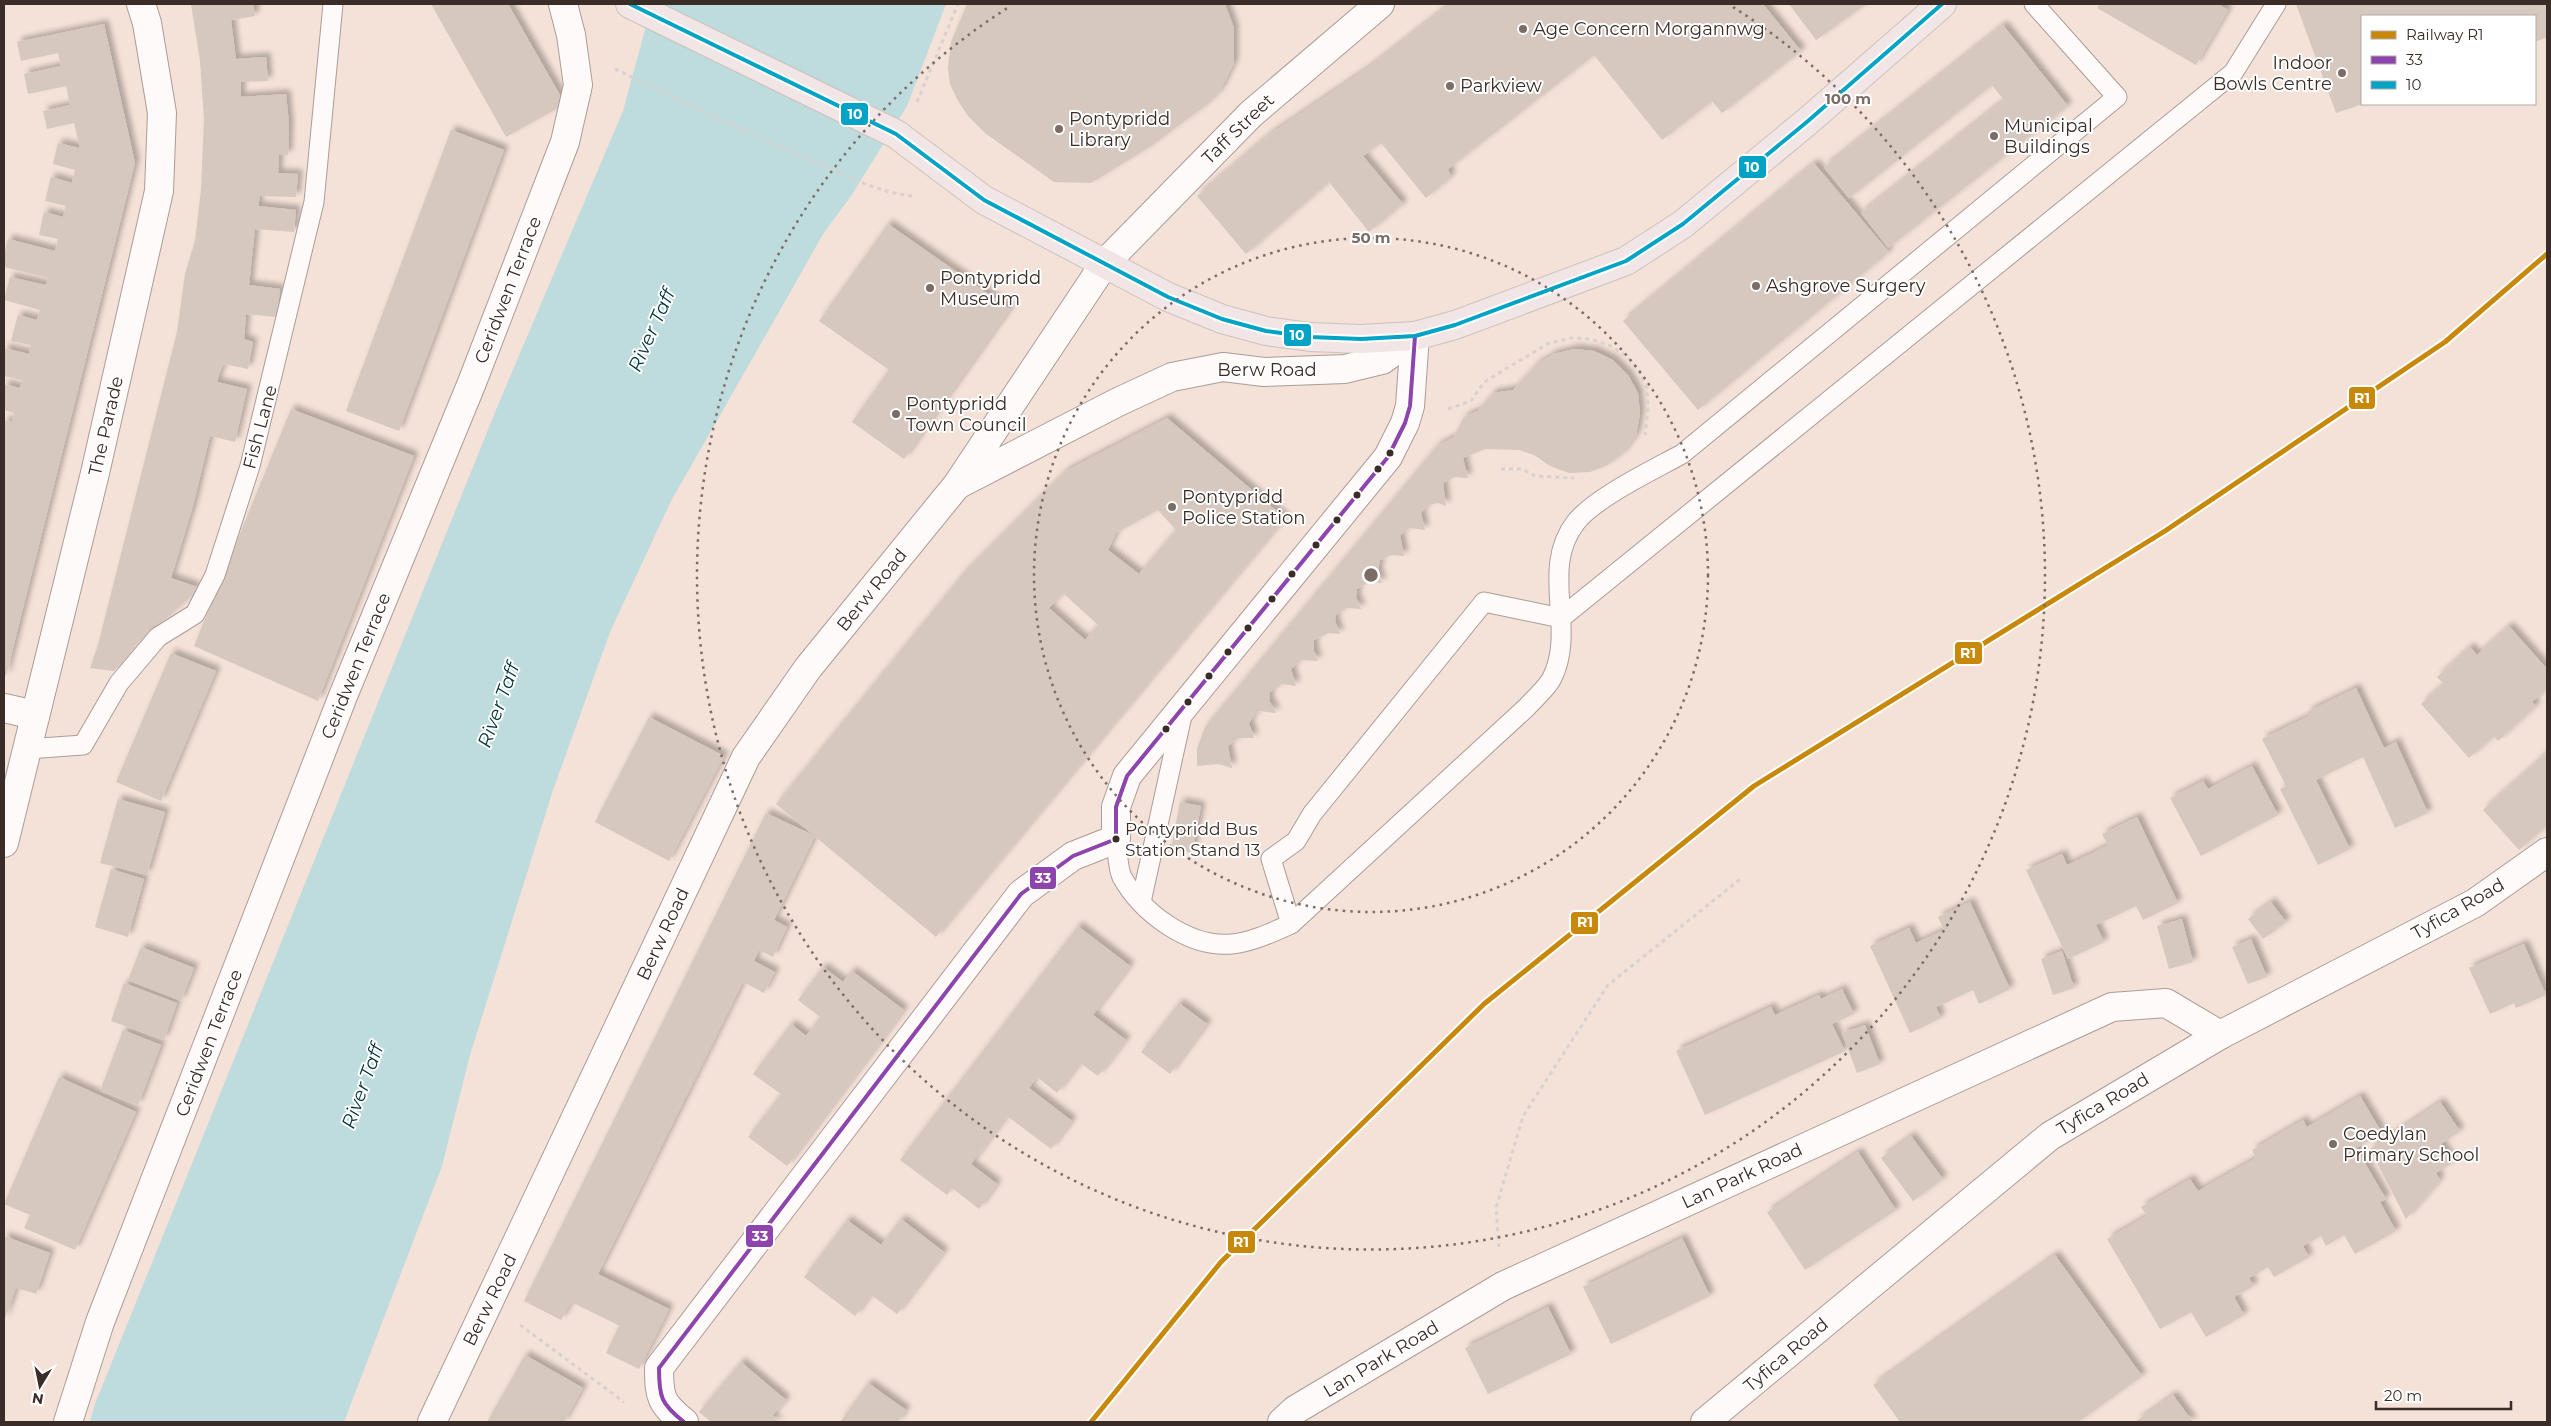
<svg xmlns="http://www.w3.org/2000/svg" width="2551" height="1426" font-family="Montserrat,sans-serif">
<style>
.water{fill:#bedbdd}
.building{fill:#d6c7bf;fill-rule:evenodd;filter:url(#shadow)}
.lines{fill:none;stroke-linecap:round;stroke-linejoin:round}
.service-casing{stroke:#ab9d97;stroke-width:21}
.minor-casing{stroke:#ab9d97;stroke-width:30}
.secondary-casing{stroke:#ab9d97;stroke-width:30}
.primary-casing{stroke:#ccc3bd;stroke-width:30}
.path{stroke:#d7d2d0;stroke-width:3;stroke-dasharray:4 4;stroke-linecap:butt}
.service{stroke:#fdfaf9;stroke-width:19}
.minor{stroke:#fdfaf9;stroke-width:28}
.secondary{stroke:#fdfaf9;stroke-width:28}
.primary{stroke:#f1e5e6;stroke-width:28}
.bus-1-casing{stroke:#fff;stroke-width:8}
.bus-2-casing{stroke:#fff;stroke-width:8}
.bus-1{stroke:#8e44ad;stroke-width:4}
.bus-2{stroke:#03a3c6;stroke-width:4}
.rail-1-casing{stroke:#fff;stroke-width:9}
.rail-1{stroke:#c8880a;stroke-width:5}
.ring{fill:none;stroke:#7b6c65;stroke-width:2.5;stroke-dasharray:2.5 5}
.poi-dot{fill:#7b6c65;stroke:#fff;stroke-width:2}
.bus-dot{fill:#3a2d27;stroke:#fff;stroke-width:2}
.labels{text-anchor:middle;stroke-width:4;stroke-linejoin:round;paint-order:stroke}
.bus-label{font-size:17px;fill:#3a2d27;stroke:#fff;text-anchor:start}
.poi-label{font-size:18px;fill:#3a2d27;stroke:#fff;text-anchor:start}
.street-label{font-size:18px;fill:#3a2d27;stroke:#fff}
.water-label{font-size:19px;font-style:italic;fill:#05353b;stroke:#fff}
.centre{fill:#7b6c65;stroke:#fff;stroke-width:2.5}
.ring-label{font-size:15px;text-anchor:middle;font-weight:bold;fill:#7b6c65;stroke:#fff;stroke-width:4;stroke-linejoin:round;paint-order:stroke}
.line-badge{stroke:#fff;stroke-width:2}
.badge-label{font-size:14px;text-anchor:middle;font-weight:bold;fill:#fff}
</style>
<defs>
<filter id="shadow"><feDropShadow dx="4.5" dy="-4.5" stdDeviation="2.5" flood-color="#0004"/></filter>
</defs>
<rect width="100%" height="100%" fill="#f4e1d8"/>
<polygon class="water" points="652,4 946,4 907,106 851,196 823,234 775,319 671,501 610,632 553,790 470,1055 442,1166 344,1422 90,1422 95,1404 498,405 623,111"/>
<g class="building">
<polygon points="191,4 253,4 255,16 231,20 236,59 266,57 268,81 241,82 241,97 286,94 289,124 288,155 279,155 278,173 298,174 296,197 260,196 258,206 296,210 294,232 255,229 249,285 280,289 277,317 246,314 244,339 253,342 248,369 224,364 220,372 217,382 247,389 235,442 210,436 193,506 171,578 197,587 189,598 132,648 114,671 90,668 98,645 177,332 185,274 195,241 201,190 204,119 200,61"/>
<polygon points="431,4 508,4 565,104 506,137"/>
<polygon points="967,4 1225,4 1234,28 1234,63 1220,91 1206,105 1148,148 1091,183 1054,182 985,133 968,116 957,99 950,84 948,68 951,42"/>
<polygon points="1450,4 1763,4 1801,51 1722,113 1712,101 1662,140 1594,55 1448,169 1451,177 1426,198 1381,143 1363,156 1403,204 1369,232 1329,182 1246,254 1197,196 1270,134 1368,68"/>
<polygon points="1789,4 1866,4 1816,40"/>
<polygon points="2100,4 2218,4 2228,10 2196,65 2097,8"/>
<polygon points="2296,4 2547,4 2547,37 2535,42 2535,16 2362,16 2362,104 2336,113"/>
<polygon points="104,24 135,163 6,676 4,675 4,420 12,422 14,413 4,410 4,384 20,388 22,380 4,376 4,348 29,354 31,345 11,341 18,315 37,320 40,310 4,300 10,277 46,285 48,278 4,267 4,255 8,239 55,251 58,239 39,235 44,212 63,217 66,206 45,201 51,177 72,183 75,170 53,164 58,143 80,148 74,123 47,129 43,111 70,105 66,86 28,94 24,74 61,66 58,53 21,61 17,42"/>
<polygon points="2003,25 2068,106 1888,248 1861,213 2004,100 1992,85 1849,198 1824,167"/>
<polygon points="451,130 504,150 399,431 346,411"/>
<polygon points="1814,163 1889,252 1698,410 1623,321"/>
<polygon points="888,224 1010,309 904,459 852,422 889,370 819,321"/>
<polygon points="1574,349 1594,351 1613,360 1628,375 1638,393 1640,414 1636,435 1624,452 1608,465 1590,472 1569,473 1550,466 1534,455 1519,450 1485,449 1463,458 1468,478 1454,477 1443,483 1446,506 1438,503 1428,505 1421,513 1425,530 1410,528 1400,535 1404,556 1391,555 1380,560 1378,571 1382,583 1368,582 1357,589 1356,597 1361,609 1347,608 1336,615 1335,621 1340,634 1328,633 1314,640 1314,651 1318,661 1301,660 1291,669 1296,686 1282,684 1270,692 1269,700 1276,713 1259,711 1255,714 1249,723 1254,738 1238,738 1228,746 1232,768 1218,764 1197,766 1197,749 1205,727 1437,446 1454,437 1464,417 1478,411 1493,393 1513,390 1537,364 1554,354"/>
<polygon points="291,409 414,456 318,701 194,646"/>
<path d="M1167,418L1285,518L936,937L776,804L962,575L1066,471ZM1158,510L1176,530L1139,574L1108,550L1116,533ZM1063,593L1098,625L1085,640L1049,608Z"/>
<polygon points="2509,626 2547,669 2547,688 2532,702 2536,706 2498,741 2494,736 2469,758 2421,704 2444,684 2437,677 2470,647 2477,655"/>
<polygon points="171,653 216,671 161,801 116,782"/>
<polygon points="2356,688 2384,748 2396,742 2428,813 2395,828 2363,757 2336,770 2316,780 2350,849 2318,865 2280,789 2286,786 2262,739 2309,716 2307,712"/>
<polygon points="649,717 724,756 669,861 595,822"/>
<polygon points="2547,753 2547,825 2519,850 2483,810"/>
<polygon points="2252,766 2278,815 2201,856 2170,798 2203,781 2208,789"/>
<polygon points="118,799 165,812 147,875 100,863"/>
<polygon points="1180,802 1201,806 1192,853 1171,849"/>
<polygon points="766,813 815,836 774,920 787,927 773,957 759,950 754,961 775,972 764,993 743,982 598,1274 669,1309 639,1369 606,1353 619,1326 616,1324 571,1302 561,1320 524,1301"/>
<polygon points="2137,817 2178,903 2143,920 2136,906 2096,925 2104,942 2068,959 2026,870 2062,854 2067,865 2093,853 2108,845 2102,834"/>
<polygon points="111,869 144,879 128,937 95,927"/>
<polygon points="1970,902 2010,989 1979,1004 1973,990 1936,1007 1941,1018 1910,1033 1870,946 1909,928 1916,943 1944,930 1938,917"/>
<polygon points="2271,902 2286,922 2263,939 2248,919"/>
<polygon points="2182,919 2193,962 2169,969 2157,926"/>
<polygon points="1078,926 1130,966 1093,1015 1126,1040 1098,1076 1080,1063 1057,1093 1037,1077 1029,1088 1072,1121 1051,1149 1007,1116 971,1164 997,1184 979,1209 952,1188 947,1195 900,1160"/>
<polygon points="2251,939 2267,977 2248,984 2232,947"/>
<polygon points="2524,944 2546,995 2516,1008 2514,1003 2490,1014 2469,968"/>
<polygon points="141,947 194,968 181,1001 128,980"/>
<polygon points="2062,951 2074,988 2053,995 2041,959"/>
<polygon points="823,967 843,982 852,971 904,1010 787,1166 748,1137 781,1094 753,1074 791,1024 806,1036 820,1017 798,1000"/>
<polygon points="124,983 177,1003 164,1040 111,1021"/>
<polygon points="1842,989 1854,1014 1832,1024 1845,1051 1705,1115 1676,1051 1771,1007 1775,1015 1819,995 1821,999"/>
<polygon points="1179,1003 1207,1024 1170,1074 1141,1052"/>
<polygon points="1865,1025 1880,1064 1857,1073 1842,1033"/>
<polygon points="123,1030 161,1045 138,1105 100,1091"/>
<polygon points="59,1077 136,1112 75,1250 24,1228 30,1215 4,1204"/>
<polygon points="2360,1096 2382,1133 2356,1148 2386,1199 2380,1202 2396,1231 2355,1254 2344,1235 2326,1246 2321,1236 2303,1246 2309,1257 2274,1277 2268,1267 2249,1278 2254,1286 2234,1297 2244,1315 2206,1337 2191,1312 2160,1329 2107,1239 2147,1216 2141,1207 2190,1179 2198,1191 2256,1158 2252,1150 2303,1120 2307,1127"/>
<polygon points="2440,1102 2460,1131 2441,1144 2453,1162 2436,1173 2440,1180 2406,1219 2370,1149"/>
<polygon points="1911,1136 1943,1179 1913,1201 1881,1158"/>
<polygon points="1858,1152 1896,1210 1805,1270 1767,1212"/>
<polygon points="901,1219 944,1252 897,1314 871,1295 855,1316 804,1277 847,1220 881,1245"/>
<polygon points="4,1236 50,1253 36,1294 16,1288 4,1321"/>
<polygon points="1682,1238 1710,1296 1611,1344 1583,1287"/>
<polygon points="2055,1255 2142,1376 2078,1422 1900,1422 1873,1385"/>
<polygon points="1548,1307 1571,1354 1488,1394 1465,1348"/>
<polygon points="525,1355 583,1388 564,1422 487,1422"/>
<polygon points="741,1362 786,1400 772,1416 779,1422 711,1422 699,1412"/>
<polygon points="868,1383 906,1410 898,1422 840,1422"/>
<polygon points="2173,1395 2193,1422 2135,1422"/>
</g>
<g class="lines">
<g class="service-casing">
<g id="service">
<polyline points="1561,618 2233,73 2276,4"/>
<polyline points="27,749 83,745 119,683 158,637 195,614 215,575 250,466 314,202 333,4"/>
<path d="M1116,839C1118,850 1117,867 1122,877C1142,913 1189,948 1232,944C1252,942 1273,932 1291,924L1527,707C1535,698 1547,688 1552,678C1577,628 1539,569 1576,522C1596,497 1653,470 1682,454L2117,97L2034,4"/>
<polyline points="1141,902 1183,711"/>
<polyline points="1291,924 1271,859 1296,841 1312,814 1484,602 1561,618"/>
</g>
</g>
<g class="minor-casing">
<g id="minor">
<polyline points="1105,263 1251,114 1380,4"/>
<polyline points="4,708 35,715"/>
<polyline points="4,843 95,473 159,191 162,113 147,23 141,4"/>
<polyline points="68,1422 100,1322 343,696 471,385 565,142 578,85 571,35 563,4"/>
<path d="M684,1422C661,1404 659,1397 659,1368L1021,894L1073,856L1116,839V807L1127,776L1388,457L1405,423L1410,406L1415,336"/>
<polyline points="1282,1422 1295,1410 1503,1286 2112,1007 2166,1003 2220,1035"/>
<polyline points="1705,1422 2050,1136 2220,1035 2475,903 2547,852"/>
</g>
</g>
<g class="secondary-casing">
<g id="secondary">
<polyline points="959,484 1118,402 1172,377 1223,367 1264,372 1345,369 1382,360 1415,336"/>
<polyline points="432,1422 746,757 808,668 957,485 1105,263"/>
</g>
</g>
<g class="primary-casing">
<polyline id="primary" points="630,4 896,134 984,200 1168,297 1222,319 1266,331 1310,337 1361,339 1415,336 1455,325 1626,261 1683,224 1808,121 1942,4"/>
</g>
<g class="path">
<path d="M615,69C680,100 746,132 813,161C845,175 878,193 914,196"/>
<polyline points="917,102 958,4"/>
<polyline points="1448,409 1471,401 1484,382 1549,343 1572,338 1590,339 1609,345 1625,355 1639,370 1647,388 1648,410 1645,435"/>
<polyline points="1501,469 1522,469 1535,476 1574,478"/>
<polyline points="1499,1247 1496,1208 1523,1116 1608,985 1743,877"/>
<polyline points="520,1325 624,1402"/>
</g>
<use href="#service" class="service"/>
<use href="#minor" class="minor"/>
<use href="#secondary" class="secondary"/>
<use href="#primary" class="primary"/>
<g class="bus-1-casing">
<path id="bus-1" d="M684,1422C661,1404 659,1397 659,1368L1021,894L1073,856L1116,839V807L1127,776L1388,457L1405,423L1410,406L1415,336"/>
</g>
<g class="bus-2-casing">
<polyline id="bus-2" points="630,4 896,134 984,200 1168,297 1222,319 1266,331 1310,337 1361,339 1415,336 1455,325 1626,261 1683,224 1808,121 1942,4"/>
</g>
<use href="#bus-1" class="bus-1"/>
<use href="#bus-2" class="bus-2"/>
<g class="rail-1-casing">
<polyline id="rail-1" points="1091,1422 1221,1262 1484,1004 1754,786 2165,531 2445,342 2547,254"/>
</g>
<use href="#rail-1" class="rail-1"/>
</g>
<g class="ring">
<circle cx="1371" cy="575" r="337"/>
<path d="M1733 7A674 674 0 1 1 1009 7"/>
</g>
<g class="poi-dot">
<circle cx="1523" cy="29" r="5"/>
<circle cx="2342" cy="73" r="5"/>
<circle cx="1450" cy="86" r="5"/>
<circle cx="1059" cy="129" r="5"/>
<circle cx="1994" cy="136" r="5"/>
<circle cx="1756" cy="286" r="5"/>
<circle cx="930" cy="288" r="5"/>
<circle cx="896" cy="414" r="5"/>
<circle cx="1172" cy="507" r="5"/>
<circle cx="2333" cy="1144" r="5"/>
</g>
<g class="bus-dot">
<circle cx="1390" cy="453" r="4.5"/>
<circle cx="1378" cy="469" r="4.5"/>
<circle cx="1357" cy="495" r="4.5"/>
<circle cx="1337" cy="520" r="4.5"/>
<circle cx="1316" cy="545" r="4.5"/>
<circle cx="1292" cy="574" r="4.5"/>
<circle cx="1272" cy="599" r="4.5"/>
<circle cx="1248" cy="628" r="4.5"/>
<circle cx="1228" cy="652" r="4.5"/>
<circle cx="1209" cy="676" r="4.5"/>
<circle cx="1188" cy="702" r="4.5"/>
<circle cx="1166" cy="729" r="4.5"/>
<circle cx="1116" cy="839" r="4.5"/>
</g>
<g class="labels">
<g class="bus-label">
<text x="1125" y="835">Pontypridd Bus<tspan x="1125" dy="21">Station Stand 13</tspan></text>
</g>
<g class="poi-label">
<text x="1533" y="35">Age Concern Morgannwg</text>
<text x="2332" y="69" text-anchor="end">Indoor<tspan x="2332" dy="21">Bowls Centre</tspan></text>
<text x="1460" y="92">Parkview</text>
<text x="1069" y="125">Pontypridd<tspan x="1069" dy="21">Library</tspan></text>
<text x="2004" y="132">Municipal<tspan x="2004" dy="21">Buildings</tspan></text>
<text x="940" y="284">Pontypridd<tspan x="940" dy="21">Museum</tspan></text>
<text x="1766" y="292">Ashgrove Surgery</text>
<text x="906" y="410">Pontypridd<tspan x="906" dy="21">Town Council</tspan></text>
<text x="1182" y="503">Pontypridd<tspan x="1182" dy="21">Police Station</tspan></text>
<text x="2343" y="1140">Coedylan<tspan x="2343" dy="21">Primary School</tspan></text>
</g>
<g class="street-label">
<text transform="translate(1238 129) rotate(-44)" y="6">Taff Street</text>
<text transform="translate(508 290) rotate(-69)" y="6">Ceridwen Terrace</text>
<text x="1267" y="376">Berw Road</text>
<text transform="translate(106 426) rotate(-77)" y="6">The Parade</text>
<text transform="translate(260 427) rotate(-75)" y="6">Fish Lane</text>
<text transform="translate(872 590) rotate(-51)" y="6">Berw Road</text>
<text transform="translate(356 666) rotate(-68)" y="6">Ceridwen Terrace</text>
<text transform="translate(2458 909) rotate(-30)" y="6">Tyfica Road</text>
<text transform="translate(663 934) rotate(-65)" y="6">Berw Road</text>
<text transform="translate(209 1043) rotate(-69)" y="6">Ceridwen Terrace</text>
<text transform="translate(2103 1104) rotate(-31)" y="6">Tyfica Road</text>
<text transform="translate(1742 1176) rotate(-25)" y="6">Lan Park Road</text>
<text transform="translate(490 1300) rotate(-64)" y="6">Berw Road</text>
<text transform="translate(1786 1355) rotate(-40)" y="6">Tyfica Road</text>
<text transform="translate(1381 1359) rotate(-31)" y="6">Lan Park Road</text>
</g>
<g class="water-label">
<text transform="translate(651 330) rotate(-66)" y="7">River Taff</text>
<text transform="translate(498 705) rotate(-70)" y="7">River Taff</text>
<text transform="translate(362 1086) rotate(-70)" y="7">River Taff</text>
</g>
</g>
<circle cx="1371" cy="575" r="8" class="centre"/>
<g class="ring-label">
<text x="1848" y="104">100 m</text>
<text x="1371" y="243">50 m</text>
</g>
<g class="line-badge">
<rect x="840" y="102" width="29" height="24" rx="5" fill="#03a3c6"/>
<rect x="1738" y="155" width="29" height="24" rx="5" fill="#03a3c6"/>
<rect x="1283" y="323" width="29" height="24" rx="5" fill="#03a3c6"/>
<rect x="2348" y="386" width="28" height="24" rx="5" fill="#c8880a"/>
<rect x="1954" y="641" width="29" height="24" rx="5" fill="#c8880a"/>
<rect x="1029" y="866" width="28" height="24" rx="5" fill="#8e44ad"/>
<rect x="1570" y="911" width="29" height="24" rx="5" fill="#c8880a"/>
<rect x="745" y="1224" width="29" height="24" rx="5" fill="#8e44ad"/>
<rect x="1227" y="1230" width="29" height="24" rx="5" fill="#c8880a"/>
</g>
<g class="badge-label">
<text x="855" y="119">10</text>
<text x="1752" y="172">10</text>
<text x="1297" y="340">10</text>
<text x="2362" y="403">R1</text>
<text x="1968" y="658">R1</text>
<text x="1043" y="883">33</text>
<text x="1585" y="927">R1</text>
<text x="760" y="1241">33</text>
<text x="1241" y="1247">R1</text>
</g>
<rect width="2551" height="1426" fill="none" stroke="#3a2d27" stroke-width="10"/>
<rect x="2361" y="15" width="175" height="90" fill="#ffffff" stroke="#b0aba9"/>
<rect x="2371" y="31" width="25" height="8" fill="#c8880a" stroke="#b0aba9"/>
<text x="2406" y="40" font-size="15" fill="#3a2d27">Railway R1</text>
<rect x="2371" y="56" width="25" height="8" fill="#8e44ad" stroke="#b0aba9"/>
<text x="2406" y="65" font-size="15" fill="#3a2d27">33</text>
<rect x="2371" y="81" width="25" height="8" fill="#03a3c6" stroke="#b0aba9"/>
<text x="2406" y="90" font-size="15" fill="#3a2d27">10</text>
<g transform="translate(40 1386) rotate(190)" stroke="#ffffff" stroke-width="4" paint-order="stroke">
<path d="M0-4L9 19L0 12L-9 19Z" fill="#3a2d27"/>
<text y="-8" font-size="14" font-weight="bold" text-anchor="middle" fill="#3a2d27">N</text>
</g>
<path d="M2376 1401v8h135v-8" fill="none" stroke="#3a2d27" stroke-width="2.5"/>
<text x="2384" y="1401" font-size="15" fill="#3a2d27" stroke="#ffffff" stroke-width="4" paint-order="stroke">20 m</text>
</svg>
